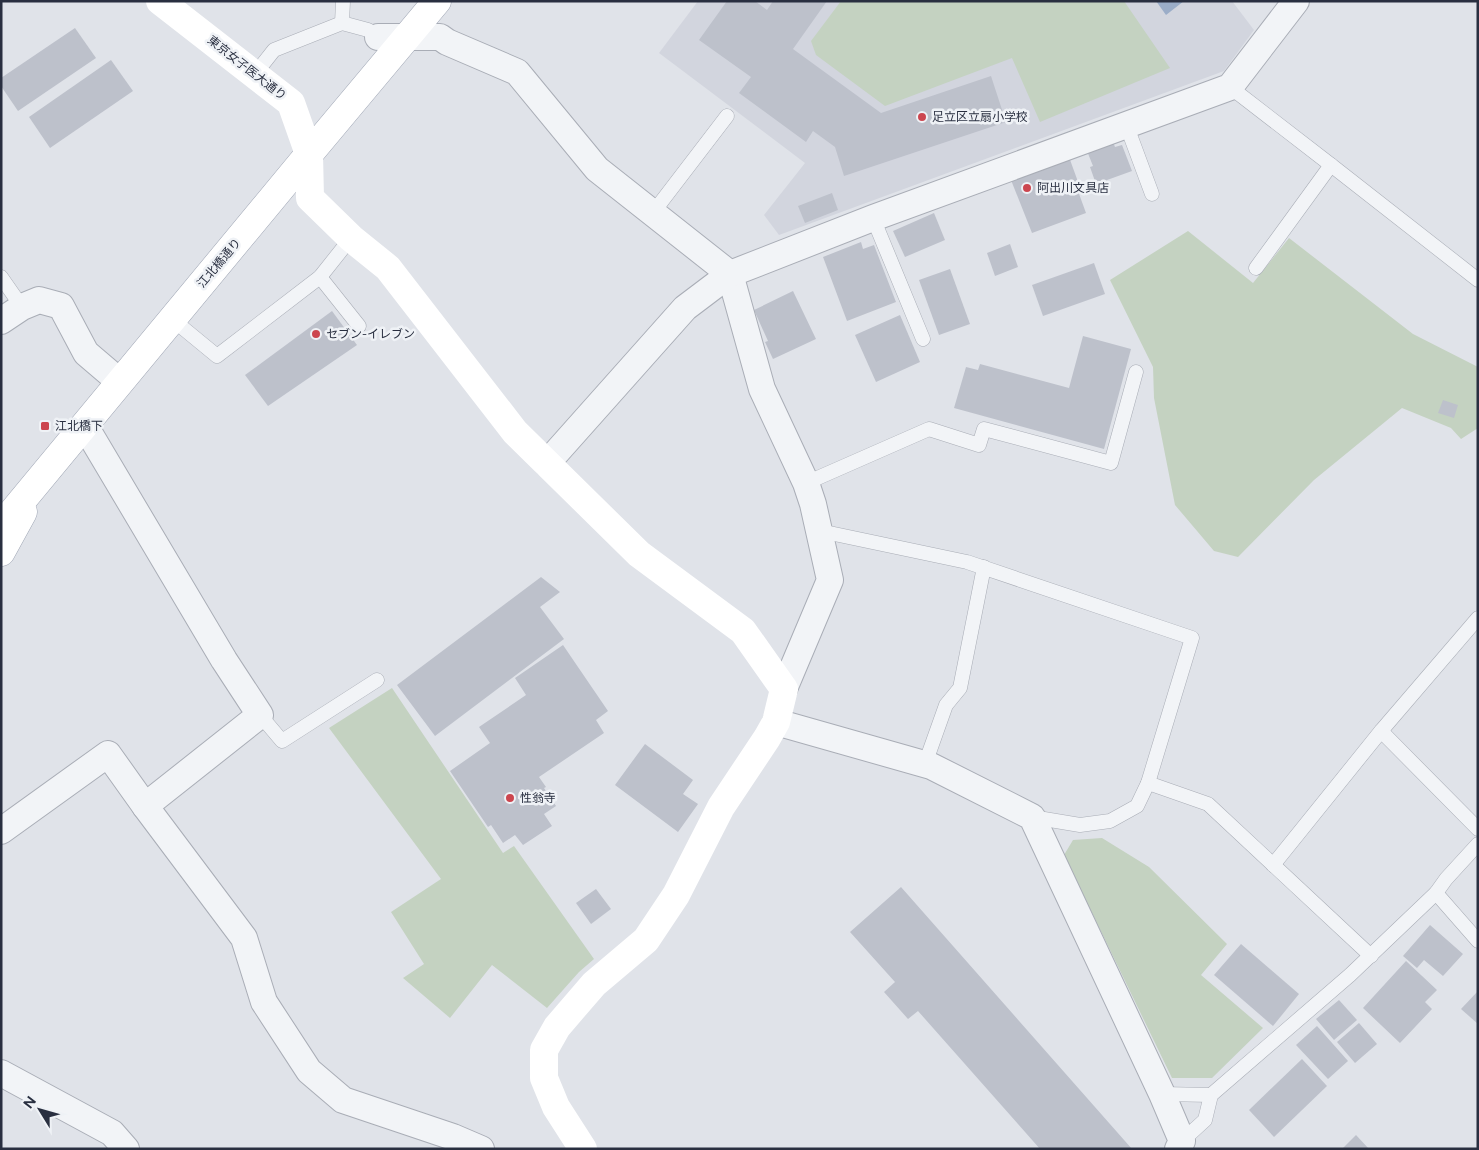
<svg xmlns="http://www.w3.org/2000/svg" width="1479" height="1150" font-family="Figtree,'Noto Sans JP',sans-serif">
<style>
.built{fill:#d2d5de}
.green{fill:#c4d2c1}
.water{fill:#9badc8}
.building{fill:#bdc1cb}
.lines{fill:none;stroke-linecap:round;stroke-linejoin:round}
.lane-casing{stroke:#a9adb6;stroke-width:15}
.street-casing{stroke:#a9adb6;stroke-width:28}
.primary-casing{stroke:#9fa6b4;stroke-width:29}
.lane{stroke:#f2f4f7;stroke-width:14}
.street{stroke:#f2f4f7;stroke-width:26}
.secondary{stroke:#fff;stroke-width:28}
.primary{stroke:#fff;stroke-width:28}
.poi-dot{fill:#cc464f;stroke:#eff2f6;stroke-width:2}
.labels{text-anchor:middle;stroke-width:5;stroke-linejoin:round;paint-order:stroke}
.street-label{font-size:12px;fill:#292f40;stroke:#eff2f6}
.poi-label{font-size:12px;fill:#292f40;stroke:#eff2f6;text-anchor:start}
</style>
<rect width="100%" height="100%" fill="#e0e3e9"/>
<polygon class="built" points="698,1 1232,1 1254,30 1224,71 779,235 764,215 805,163 659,53"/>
<g class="green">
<polygon points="841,1 1124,1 1170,68 1040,122 1012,58 885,106 816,55 811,41"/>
<polygon points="1188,231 1253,283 1289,238 1413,334 1478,367 1478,428 1461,439 1451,428 1402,408 1314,480 1238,557 1214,551 1175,505 1154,398 1153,367 1110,280"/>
<polygon points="392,688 503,853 514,846 594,959 579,972 547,1008 492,965 450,1018 403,978 424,964 391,912 441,879 329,728"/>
<polygon points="1102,838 1149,867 1227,944 1201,975 1263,1028 1212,1078 1172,1078 1064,855 1073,840"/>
</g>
<polygon class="water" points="1156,1 1184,1 1166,15"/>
<g class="building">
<polygon points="727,1 755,1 767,10 773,1 827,1 793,49 881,113 991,76 1006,122 844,176 835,147 813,131 806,142 739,93 751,77 699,40"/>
<polygon points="75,28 96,58 18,111 1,86 1,78"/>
<polygon points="111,60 133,91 50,148 29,117"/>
<polygon points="1113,142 1115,147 1122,145 1132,171 1096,184 1090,167 1093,166 1087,151"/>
<polygon points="1069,157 1081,190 1078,191 1086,213 1032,233 1011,180"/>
<polygon points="832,193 838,210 805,223 798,206"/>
<polygon points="934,213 945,240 905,257 893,231"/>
<polygon points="861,242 863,249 874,245 896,302 847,321 823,257"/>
<polygon points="1010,244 1018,267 995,276 987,253"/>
<polygon points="1094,263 1105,294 1043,316 1032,285"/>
<polygon points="950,269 970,324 939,335 919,280"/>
<polygon points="793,291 816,339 773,359 765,342 768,341 754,310"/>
<polygon points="332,311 357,345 268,406 245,375"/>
<polygon points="900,315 920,362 876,382 855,335"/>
<polygon points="1083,336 1131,349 1104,449 954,408 966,367 978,370 980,364 1069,388"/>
<polygon points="1443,400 1458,405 1454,418 1438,413"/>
<polygon points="541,577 560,592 540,607 564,639 435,736 397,685"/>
<polygon points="563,645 608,711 596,720 604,733 539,777 546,787 544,788 556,806 544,814 552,826 523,845 515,835 503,843 491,825 488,827 450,771 490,743 479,727 526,695 515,678"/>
<polygon points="645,744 693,780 683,794 698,804 678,832 615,785"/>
<polygon points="901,887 1132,1149 1040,1149 918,1011 908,1019 884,992 895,982 850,932"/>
<polygon points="596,889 611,909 591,924 576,903"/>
<polygon points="1430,925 1463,954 1443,976 1424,960 1417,968 1403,956"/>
<polygon points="1241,944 1299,994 1273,1026 1214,975"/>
<polygon points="1406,961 1437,990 1425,1002 1432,1009 1400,1043 1363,1008"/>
<polygon points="1478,991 1478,1024 1461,1009"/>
<polygon points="1339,1000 1357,1020 1334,1040 1316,1019"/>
<polygon points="1359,1023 1377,1044 1355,1063 1337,1042"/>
<polygon points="1317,1026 1348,1061 1328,1079 1296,1045"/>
<polygon points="1302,1059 1327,1086 1274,1137 1249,1110"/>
<polygon points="1356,1135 1369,1149 1342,1149"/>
</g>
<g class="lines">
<g class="lane-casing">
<g id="lane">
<polyline points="342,23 343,1"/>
<polyline points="255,74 274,50 342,23 368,30 378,37"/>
<polyline points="1230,87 1331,165 1478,280"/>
<polyline points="1126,124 1152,194"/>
<polyline points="652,214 727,116"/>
<polyline points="873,218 923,339"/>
<polyline points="1256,268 1331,165"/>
<polyline points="1,277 22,307"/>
<polyline points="320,277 359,326"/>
<polyline points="172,319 217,356 320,277 351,238"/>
<polyline points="806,483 929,429 979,445 984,429 1111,463 1136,372"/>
<polyline points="820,531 967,562 1192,638 1148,783 1137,806 1110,821 1080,825 1032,817"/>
<polyline points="260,715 282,741 377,680"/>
<polyline points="1381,731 1478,829"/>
<polyline points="925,764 946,705 960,688 984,567"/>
<polyline points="1148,783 1208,804 1371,956"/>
<polyline points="1273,865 1381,731 1478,618"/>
<polyline points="1436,893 1478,941"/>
<polyline points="1162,1094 1211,1095"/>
<polyline points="1182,1141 1205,1120 1211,1095 1350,975 1436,893 1446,879 1478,844"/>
</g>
</g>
<g class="street-casing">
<g id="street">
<polyline points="378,37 440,37 447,42 517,72 597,169 730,274 762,389 806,483 813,504 830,580 784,689"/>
<polyline points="1,321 22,307 39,300 61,306 86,353 120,382"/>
<polyline points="85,426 224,660 260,715 145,806"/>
<polyline points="547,463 685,308 730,274 873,218 1230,87 1296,1"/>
<polyline points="776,722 931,766 1032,817 1162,1094 1182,1141 1178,1149"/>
<polyline points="1,831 108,754 145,806 244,938 264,1002 309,1071 343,1100 453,1137 481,1149"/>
<polyline points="1,1073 112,1133 126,1149"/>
</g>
</g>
<g class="primary-casing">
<g id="primary">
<polyline points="1,526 309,154 437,1"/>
<polyline points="1,552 23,512"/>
</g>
</g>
<use href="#lane" class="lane"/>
<use href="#street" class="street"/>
<polyline class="secondary" points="160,1 291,103 309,154 310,198 351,238 388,268 515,432 639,554 743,631 784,689 776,722 767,738 721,807 676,895 646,940 594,984 557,1027 544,1050 544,1078 556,1107 583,1149"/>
<use href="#primary" class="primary"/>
</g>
<g class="poi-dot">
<circle cx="922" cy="117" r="5"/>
<circle cx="1027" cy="188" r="5"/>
<circle cx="316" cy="334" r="5"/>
<rect x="40" y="421" width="10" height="10" rx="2.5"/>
<circle cx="510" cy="798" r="5"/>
</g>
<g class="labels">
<g class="street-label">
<text transform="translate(247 68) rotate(38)" y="4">東京女子医大通り</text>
<text transform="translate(219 263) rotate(-50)" y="4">江北橋通り</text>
</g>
<g class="poi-label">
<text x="932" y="121">足立区立扇小学校</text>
<text x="1037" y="192">阿出川文具店</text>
<text x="326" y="338">セブン-イレブン</text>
<text x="55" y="430">江北橋下</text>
<text x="520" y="802">性翁寺</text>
</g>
</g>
<rect width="1479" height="1150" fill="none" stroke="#292f40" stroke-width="5"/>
<g transform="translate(40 1110) rotate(307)" stroke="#eff2f6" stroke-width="4" paint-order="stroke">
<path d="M0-4L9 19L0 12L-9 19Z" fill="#292f40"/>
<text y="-8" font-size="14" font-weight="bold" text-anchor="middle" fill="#292f40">N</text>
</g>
</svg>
